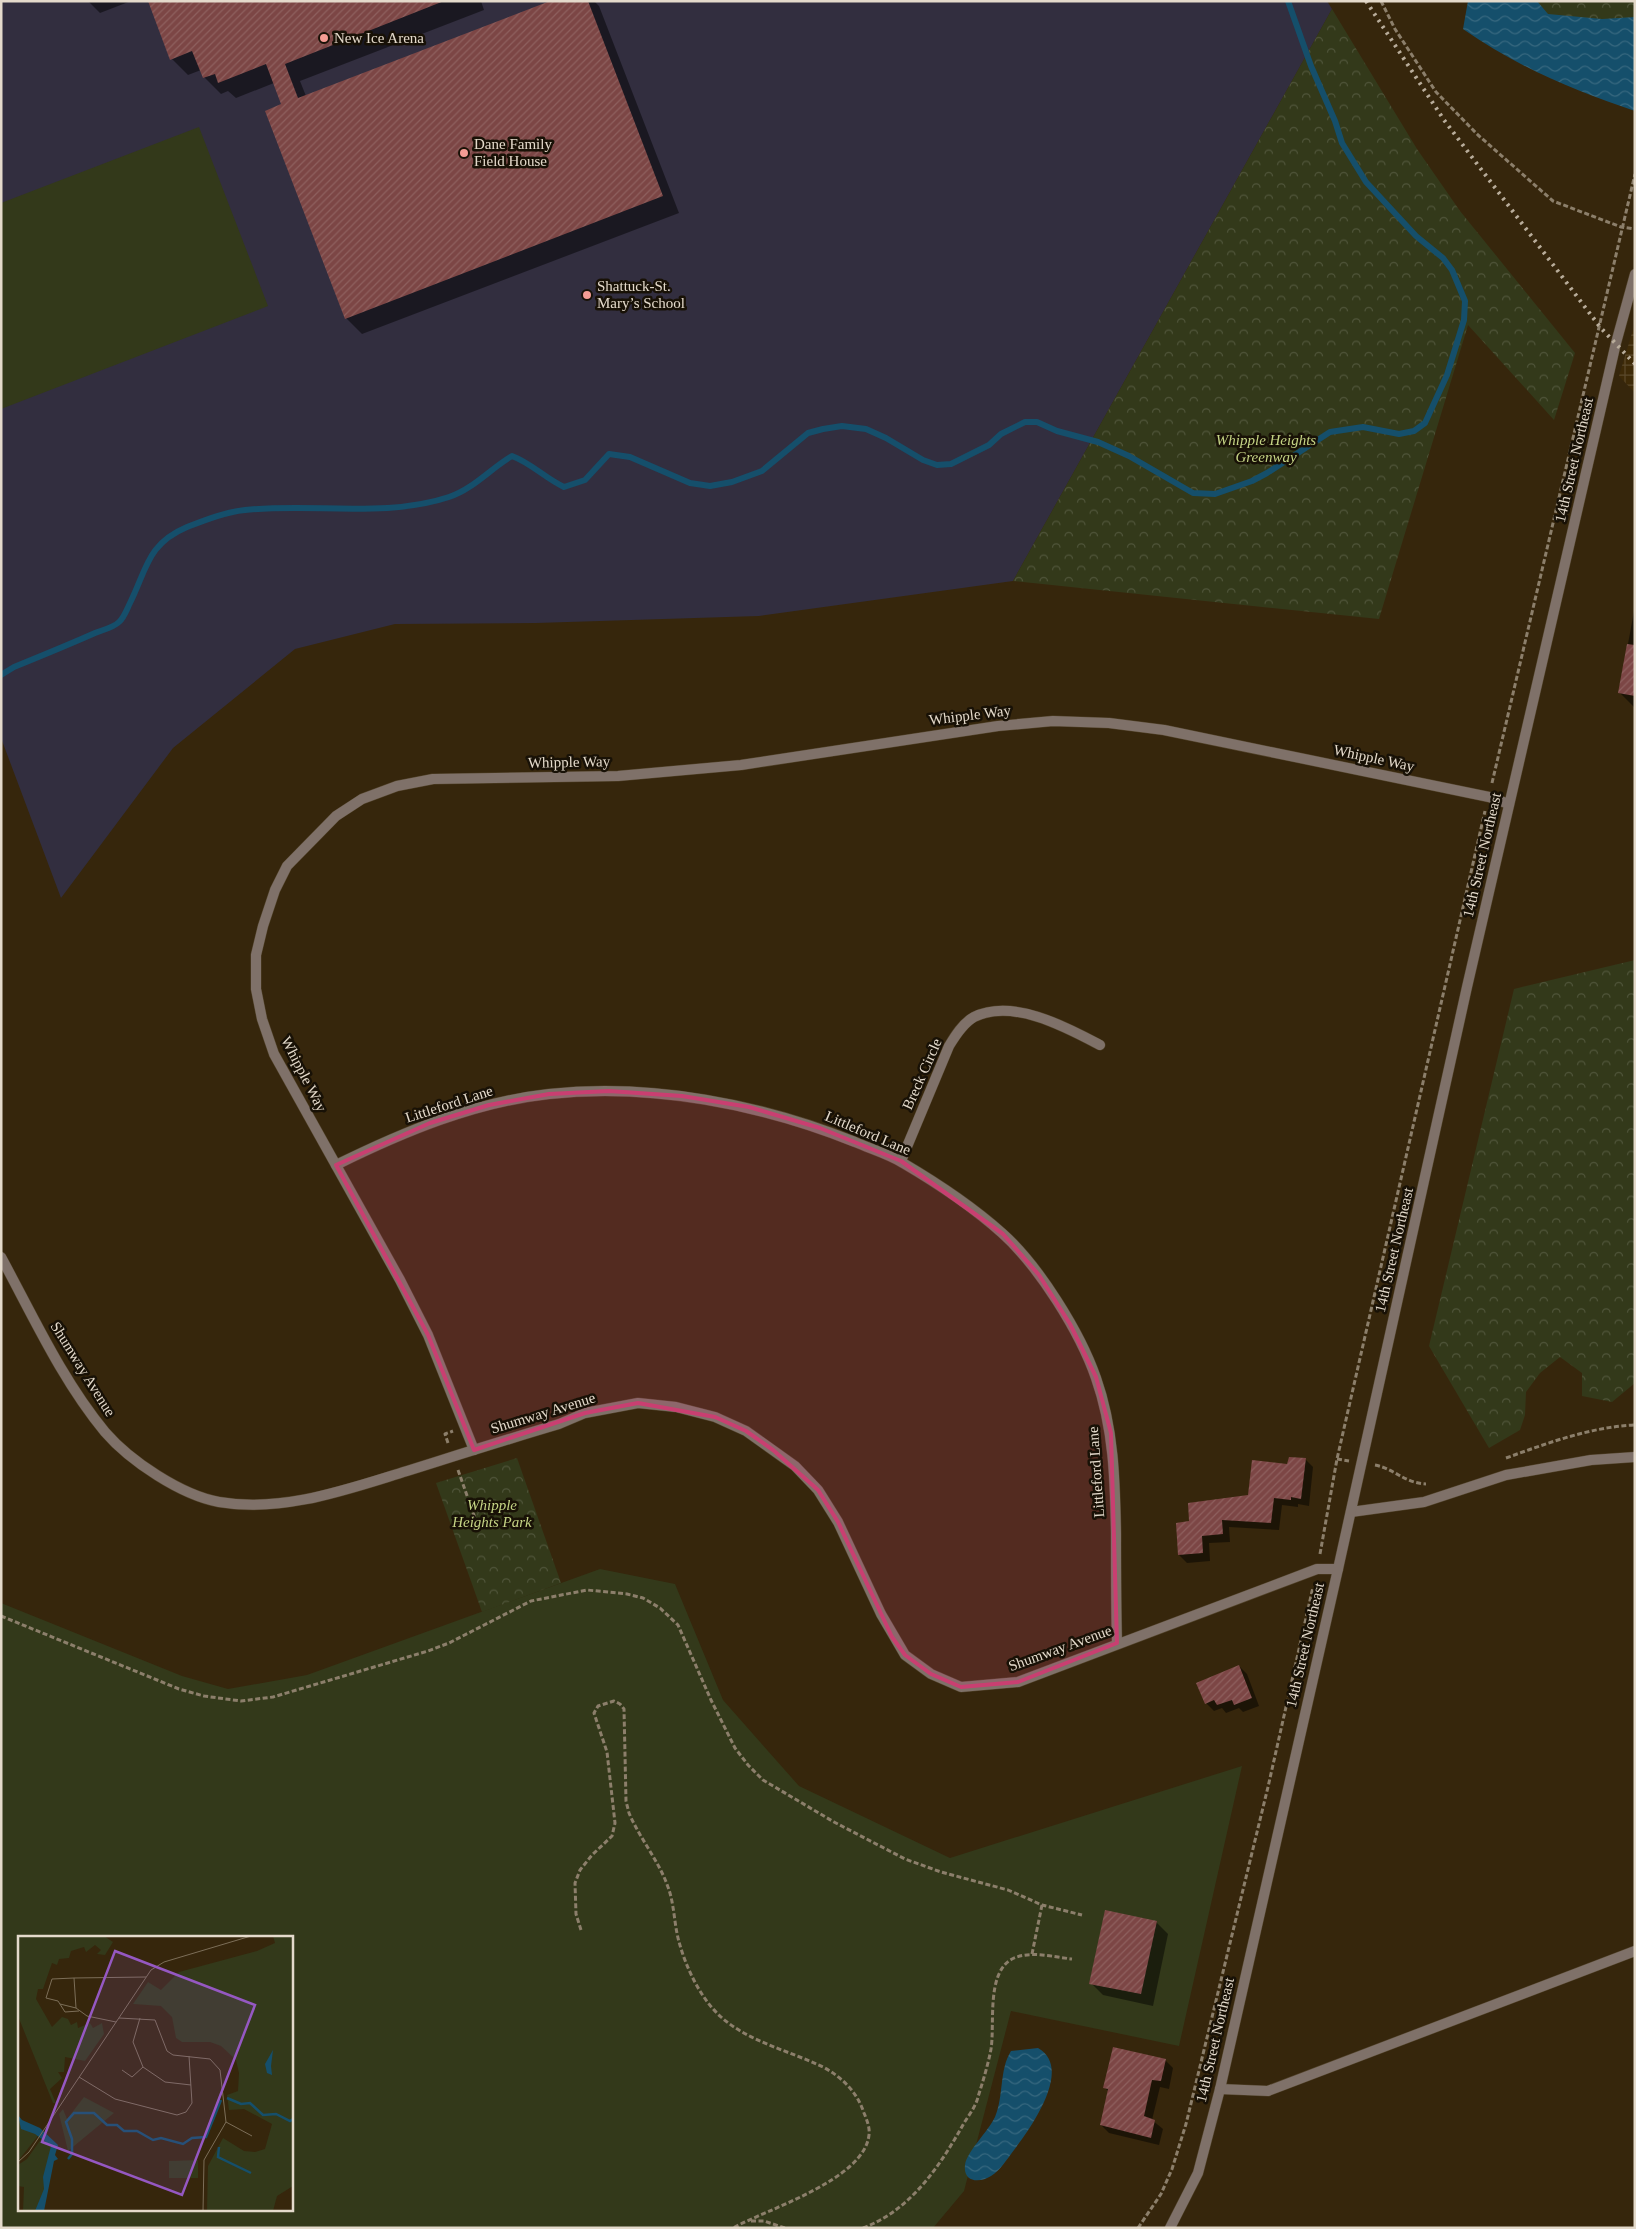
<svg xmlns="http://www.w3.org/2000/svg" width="1636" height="2229" font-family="Georgia,serif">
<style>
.industrial{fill:url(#industrial-grid)}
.education{fill:#322e3f}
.grass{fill:#33391a;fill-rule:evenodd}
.forest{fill:url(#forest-crowns)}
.water{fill:url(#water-waves)}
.shadow{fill:#0007}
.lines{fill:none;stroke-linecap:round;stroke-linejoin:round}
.stream{stroke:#154f6b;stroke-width:6}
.building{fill:url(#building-hatch)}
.minor-casing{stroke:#52432b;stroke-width:11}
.tertiary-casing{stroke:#52432b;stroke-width:11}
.path{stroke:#8c7f6b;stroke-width:3;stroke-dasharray:5 2.5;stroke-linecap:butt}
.minor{stroke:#7f7169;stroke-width:10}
.tertiary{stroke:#7f7169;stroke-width:10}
.rail{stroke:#b9ad9b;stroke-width:4;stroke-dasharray:2.5 5;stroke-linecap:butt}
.marked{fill:#c93f71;fill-opacity:0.2;stroke:#c93f71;stroke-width:4;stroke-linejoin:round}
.poi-dot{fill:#f59c94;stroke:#181106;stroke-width:2}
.labels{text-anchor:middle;stroke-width:5;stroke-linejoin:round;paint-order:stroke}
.poi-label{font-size:15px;fill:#e4dacb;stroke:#181106;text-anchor:start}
.park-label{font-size:15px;font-style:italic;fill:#c5d485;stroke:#181106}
.street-label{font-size:15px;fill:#e4dacb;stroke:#181106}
.inset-river{fill:none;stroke:#154f6b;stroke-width:2.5}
.inset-road{fill:none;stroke:#7c6e58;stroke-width:1}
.view{fill:#9558c2;fill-opacity:0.15;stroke:#9558c2;stroke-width:2.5}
.inset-edge{fill:none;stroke:#e4dacb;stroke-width:2.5}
</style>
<defs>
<pattern id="industrial-grid" width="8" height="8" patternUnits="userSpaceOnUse" patternTransform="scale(1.25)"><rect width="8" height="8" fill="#3e2a07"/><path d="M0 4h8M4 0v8" fill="none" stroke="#5a482a"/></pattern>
<pattern id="forest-crowns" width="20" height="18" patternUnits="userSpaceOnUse" patternTransform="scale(1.25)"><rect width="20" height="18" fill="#33391a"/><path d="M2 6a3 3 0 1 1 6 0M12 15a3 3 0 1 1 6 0" fill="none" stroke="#50553a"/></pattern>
<pattern id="water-waves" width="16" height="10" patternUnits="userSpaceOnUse" patternTransform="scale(1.25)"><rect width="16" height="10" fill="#154f6b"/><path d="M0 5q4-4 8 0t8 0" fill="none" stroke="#37687f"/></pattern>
<pattern id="building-hatch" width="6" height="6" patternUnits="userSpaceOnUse" patternTransform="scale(1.25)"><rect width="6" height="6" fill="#7c4645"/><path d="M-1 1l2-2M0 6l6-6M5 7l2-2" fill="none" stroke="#8e605e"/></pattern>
</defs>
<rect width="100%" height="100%" fill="#36260c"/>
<polygon class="industrial" points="1635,323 1635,393 1619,376"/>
<polygon class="education" points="1,1 1327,1 1332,9 1013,581 759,616 536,623 395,624 295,649 173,748 61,898 1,738"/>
<g class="grass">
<polygon points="199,127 268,306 1,409 1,203"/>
<path d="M600,1569L675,1584L723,1700L799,1786L950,1858L1242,1766L1179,2046L1011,2011L964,2191L933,2228H1V1603L182,1676L228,1689L307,1675ZM19,1938H291V2210H19Z"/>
</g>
<g class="forest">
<polygon points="1488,1 1635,1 1635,83"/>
<polygon points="1332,9 1417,149 1460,211 1575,353 1554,420 1468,325 1379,619 1013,581"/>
<polygon points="1635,960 1635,1383 1612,1402 1582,1396 1582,1373 1560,1357 1540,1373 1526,1392 1525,1415 1520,1430 1489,1448 1429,1346 1514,989"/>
<polygon points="517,1458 561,1583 482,1612 436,1483"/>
</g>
<g class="water">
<path d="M1468,1H1537L1548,14L1602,19L1635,17V111C1574,91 1516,66 1463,29Z"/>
<path d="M1038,2048C1074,2068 1030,2129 1014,2150C1007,2159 1000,2171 991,2176C980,2183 963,2183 965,2165C967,2151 988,2132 995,2117C1004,2096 999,2070 1011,2051Z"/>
</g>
<g class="shadow">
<polygon points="88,1 131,1 100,13"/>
<polygon points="149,1 481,1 484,10 300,81 306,96 553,1 594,1 599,6 679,213 362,334 346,318 283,105 274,83 236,98 228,91 221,94 204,77 201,70 188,75 172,59"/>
<polygon points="1635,606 1635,708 1619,692"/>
<polygon points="1305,1459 1313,1467 1309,1506 1298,1504 1298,1507 1282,1505 1279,1530 1229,1527 1230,1542 1209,1543 1210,1561 1187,1563 1179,1555 1191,1522 1249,1496 1289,1465"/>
<polygon points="1239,1666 1247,1674 1259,1706 1243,1712 1239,1708 1226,1713 1222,1708 1214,1711 1206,1703"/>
<polygon points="1156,1922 1168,1934 1153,2006 1103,1995 1091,1983"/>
<polygon points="1165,2060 1173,2068 1169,2089 1160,2087 1152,2120 1163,2129 1159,2145 1109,2133 1101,2125 1108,2091 1105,2088"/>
</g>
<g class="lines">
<path class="stream" d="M1,675L14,667C41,656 68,645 95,633C102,630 113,628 119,622C124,618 127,609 130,603C147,569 147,544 187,527C205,520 225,512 245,510C311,503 386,518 449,497C473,489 490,469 512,456C531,463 545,478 564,487L585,480L609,454L630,457L690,483L710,486L732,482L762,471L808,433L823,429L842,426L866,429L886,438L923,460L937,465L951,464L989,445L1001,434L1025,422H1037L1057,431L1098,442L1129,456L1193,493L1215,494L1252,481L1267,473L1330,432L1363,427L1399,434L1414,431L1425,423L1447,375L1464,320L1465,301L1452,270L1443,258L1416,236L1366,182L1342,143L1335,121L1311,66L1288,1"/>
</g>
<g class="building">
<polygon points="148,1 444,1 285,64 298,98 550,1 588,1 663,196 345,319 265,111 281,104 266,64 218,83 215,74 203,78 192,51 170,60"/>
<polygon points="1627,644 1635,645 1635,696 1618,693"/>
<polygon points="1289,1457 1306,1458 1301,1499 1291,1497 1291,1500 1274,1498 1271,1523 1222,1520 1223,1534 1202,1536 1203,1553 1178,1555 1176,1523 1189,1521 1188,1503 1248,1495 1252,1460 1287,1464"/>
<polygon points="1239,1665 1252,1698 1234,1705 1232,1700 1217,1705 1214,1700 1205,1704 1196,1683"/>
<polygon points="1105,1910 1157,1921 1141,1994 1089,1984"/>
<polygon points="1113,2047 1166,2059 1161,2081 1152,2080 1144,2116 1155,2120 1151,2138 1100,2125 1108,2089 1103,2088"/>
</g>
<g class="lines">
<g class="minor-casing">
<g id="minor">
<path d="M901,1161L949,1046C955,1036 963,1023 974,1017C1013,998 1066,1027 1100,1045"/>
<path d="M336,1165C403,1132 474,1102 549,1094C651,1083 761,1104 855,1142C871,1149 889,1154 903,1163C937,1183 973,1207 1002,1233C1039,1266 1080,1332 1096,1378C1114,1429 1115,1480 1116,1533C1116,1569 1116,1606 1117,1643"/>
<polyline points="474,1450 428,1335 400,1280 274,1054 262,1019 256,989 256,955 263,926 275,890 287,866 336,816 362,799 397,786 433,779 618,776 741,765 998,726 1053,721 1109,723 1164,730 1489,797 1509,804"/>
<polyline points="1351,1512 1424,1502 1506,1475 1591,1460 1635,1457"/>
<polyline points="1220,2089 1268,2091 1635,1951"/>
</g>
</g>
<g class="tertiary-casing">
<g id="tertiary">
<path d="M1,1257C33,1316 62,1380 105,1432C130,1461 181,1495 219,1502C283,1513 348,1489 407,1471C458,1455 508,1439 559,1424L585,1413L638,1403L676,1407L715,1417L746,1431L795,1466L818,1490L838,1522L881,1614L905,1655L931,1674L961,1687L1018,1682L1317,1569H1338"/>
<polyline points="1170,2228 1198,2173 1220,2089 1338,1569 1467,987 1616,343 1635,274"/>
</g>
</g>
<g class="path">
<polyline points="1381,1 1395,29 1436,92 1478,135 1553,201 1621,227 1635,229"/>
<polyline points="1492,783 1635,174"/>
<polyline points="448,1443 445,1434 453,1431"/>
<path d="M1506,1458C1548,1443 1590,1427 1635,1425"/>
<polyline points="1337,1459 1349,1461"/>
<path d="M1375,1465C1395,1469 1404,1483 1426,1484"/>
<polyline points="458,1470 476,1521 484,1518"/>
<polyline points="1320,1554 1337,1459 1485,811"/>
<polyline points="1,1616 179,1689 204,1696 241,1701 273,1697 428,1651 449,1643 531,1601 587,1590 627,1594 643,1598 660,1608 678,1625 711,1700 735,1748 748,1765 763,1780 834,1822 905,1859 941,1872 1008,1890 1042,1905 1082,1915"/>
<path d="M581,1930L576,1914L575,1883L580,1870L592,1855L612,1836L615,1823L607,1752L594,1713L598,1706L614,1701L620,1704L624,1709L626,1801L629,1813C640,1839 659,1861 668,1887C674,1903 674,1921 678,1938C685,1966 700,1998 721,2017C749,2042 790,2051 823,2067C843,2078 857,2092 864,2113C867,2120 870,2128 869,2135C864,2180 767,2209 733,2228"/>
<polyline points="1032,1954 1042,1905"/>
<polyline points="751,2221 764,2221 785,2228"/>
<path d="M863,2228C911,2210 940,2166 964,2123C969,2115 976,2106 978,2097C983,2081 988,2065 991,2049C995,2024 986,1973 1012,1959C1030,1950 1053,1957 1072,1959"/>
<polyline points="1138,2228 1161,2194 1172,2169 1186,2124 1268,1787 1313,1587"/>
</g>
<use href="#minor" class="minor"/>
<use href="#tertiary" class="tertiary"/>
<polyline class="rail" points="1366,1 1444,120 1600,327 1635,364"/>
</g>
<path class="marked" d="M609,1091L682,1096L749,1107L820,1128L901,1161L1003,1234L1039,1275L1070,1324L1096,1377L1111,1433L1117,1643L1018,1682L961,1687L931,1674L905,1655L892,1637L838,1522L818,1490L773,1450L746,1431L715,1417L638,1403L585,1413L474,1450L428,1335L336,1165L430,1123L489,1105L549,1094Z"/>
<g class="poi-dot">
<circle cx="324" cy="38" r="5"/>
<circle cx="464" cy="153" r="5"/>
<circle cx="587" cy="295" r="5"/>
</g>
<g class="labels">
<g class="poi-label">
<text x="334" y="43">New Ice Arena</text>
<text x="474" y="149">Dane Family<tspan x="474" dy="17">Field House</tspan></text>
<text x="597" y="291">Shattuck-St.<tspan x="597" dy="17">Mary’s School</tspan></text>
</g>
<g class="park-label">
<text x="1266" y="445">Whipple Heights<tspan x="1266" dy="17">Greenway</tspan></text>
<text x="492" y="1510">Whipple<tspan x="492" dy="17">Heights Park</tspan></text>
</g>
<g class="street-label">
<text transform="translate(1574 460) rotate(-77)" y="5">14th Street Northeast</text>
<text transform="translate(970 715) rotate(-7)" y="5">Whipple Way</text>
<text transform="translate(1374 758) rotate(12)" y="5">Whipple Way</text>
<text transform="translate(569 762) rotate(-1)" y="5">Whipple Way</text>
<text transform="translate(1482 855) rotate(-77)" y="5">14th Street Northeast</text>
<text transform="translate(304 1074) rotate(63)" y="5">Whipple Way</text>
<text transform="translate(922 1074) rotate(-66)" y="5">Breck Circle</text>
<text transform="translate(449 1104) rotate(-18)" y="5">Littleford Lane</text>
<text transform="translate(868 1133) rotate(23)" y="5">Littleford Lane</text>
<text transform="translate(1394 1250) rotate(-77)" y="5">14th Street Northeast</text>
<text transform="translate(83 1369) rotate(58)" y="5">Shumway Avenue</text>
<text transform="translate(543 1413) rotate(-17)" y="5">Shumway Avenue</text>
<text transform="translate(1096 1472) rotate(-94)" y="5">Littleford Lane</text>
<text transform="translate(1305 1645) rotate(-77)" y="5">14th Street Northeast</text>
<text transform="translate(1060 1648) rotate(-20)" y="5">Shumway Avenue</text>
<text transform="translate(1215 2040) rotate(-77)" y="5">14th Street Northeast</text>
</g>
</g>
<g transform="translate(18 1936)">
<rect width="275" height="275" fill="#36260c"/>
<path d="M255,0H275V250L259,260L255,275H189L190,230L205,202L226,215L237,216L247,213L254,188L226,173L211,174L209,159L220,155L221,137L218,124L203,110L192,106H164L158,102L154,81L143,70L115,68L130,46L143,54L161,36L239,15L257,7ZM180,224V242H151V225Z" fill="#33391a"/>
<path d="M0,0H86L95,6L87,19L79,18L83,14L77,9L68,16L66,11L53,15L51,22L41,23L39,29L34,27L25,53H20L18,63L34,91L44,81L50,83L53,89L59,86L60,92L72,87L75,92L84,87L86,98L67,125L47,121L46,136H40L44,142L32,153L38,167H35L0,80ZM66,161L96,177L50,215L41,178L45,173L49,183ZM0,185L23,196L0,225ZM26,199L35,206L23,275H5L6,251L0,250V229L9,223Z" fill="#33391a"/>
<path d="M255,114L253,130L254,139L249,137L247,128ZM0,179L4,184L22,192L40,209L37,219L40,223L36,225L26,275H17L26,253L25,241L33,210L17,198L3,193Z" fill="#154f6b"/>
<path class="inset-river" d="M209,162L223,168L232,167L245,179L258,178L272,185L275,183M201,211L200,221L233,237M50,223L54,218V203L48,186L56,177H76L89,189H99L106,195H119L135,204L143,202L165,208L174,202L188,201L203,164"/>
<path class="inset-road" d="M56,42L34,43L28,62L40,65L47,76L61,75M42,68L58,72M101,82L137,84L149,115L155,119L192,123L202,134L208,186L186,224L185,275M122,82L115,106L125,131L147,146L173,149M98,86L69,80L58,72L56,42L128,41M104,134L114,141L125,131M61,141L97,163L159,179L168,176L174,167L171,120M208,186L234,200M0,226L11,216L133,34L146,26L233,0"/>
<path class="view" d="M97,15L237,69L164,259L24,206Z"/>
<rect width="275" height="275" class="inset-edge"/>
</g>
<rect width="1636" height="2229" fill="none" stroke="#e4dacb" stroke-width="5"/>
</svg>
